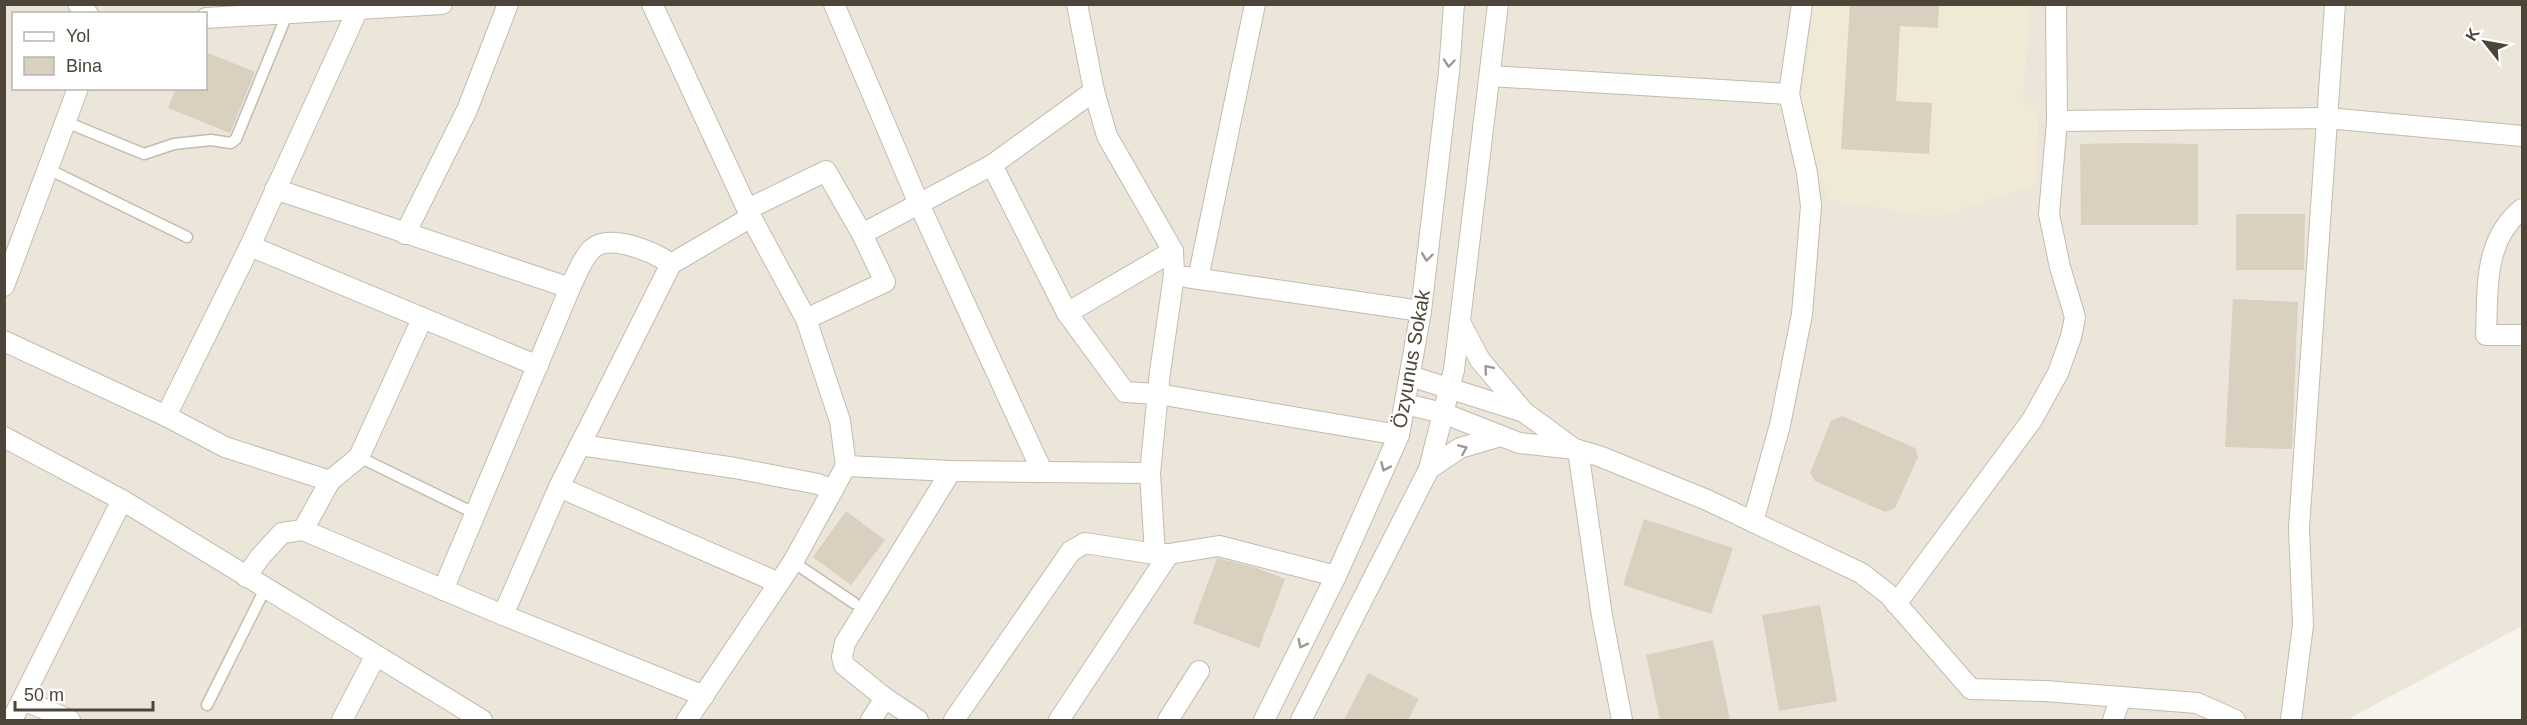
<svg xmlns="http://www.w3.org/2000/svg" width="2527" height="725" font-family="Arial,sans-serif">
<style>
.residential{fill:#ebe6d9;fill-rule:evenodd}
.education{fill:#f0e9d5}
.building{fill:#d9d0c0}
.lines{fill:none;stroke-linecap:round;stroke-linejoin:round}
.service-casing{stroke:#c3bcad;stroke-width:13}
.minor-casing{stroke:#c3bcad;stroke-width:22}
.service{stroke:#fff;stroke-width:10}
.minor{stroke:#fff;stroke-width:20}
.oneway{stroke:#9d9992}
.labels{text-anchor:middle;stroke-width:4.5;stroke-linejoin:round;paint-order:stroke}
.street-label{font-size:20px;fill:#4c4538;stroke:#fff}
</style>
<rect width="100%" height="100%" fill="#f6f4ec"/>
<path class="residential" d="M4,5H2522V626L2350,718L2353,720H5ZM14,14H206V88H14Z"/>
<polygon class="education" points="1814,5 2030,5 2023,103 2039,106 2036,185 1938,217 1833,201 1819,184 1799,113"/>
<g class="building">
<polygon points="1850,4 1939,4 1938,28 1900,26 1896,101 1932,103 1929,154 1841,149"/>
<polygon points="206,52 255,72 230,133 168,108 176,88 206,88"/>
<polygon points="2129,143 2198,144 2198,225 2081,225 2080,144"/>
<polygon points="2236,214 2305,214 2304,270 2236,270"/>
<polygon points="2233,299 2298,302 2292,449 2225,447"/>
<polygon points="1842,416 1915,448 1918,457 1895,508 1885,512 1815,481 1810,473 1831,421"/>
<polygon points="846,511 885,540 851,585 813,557"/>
<polygon points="1644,519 1733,548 1711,614 1623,585"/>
<polygon points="1217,558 1257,568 1285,579 1259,648 1193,623"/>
<polygon points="1820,605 1837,701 1779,711 1762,615"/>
<polygon points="1713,640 1730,720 1660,720 1646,655"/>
<polygon points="1368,673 1419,699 1408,720 1344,720"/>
</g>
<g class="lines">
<g class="service-casing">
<g id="service">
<polyline points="66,122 144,154 174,144 211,140 231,143 236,139 288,12"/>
<polyline points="48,169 187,237"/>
<polyline points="359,457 474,513"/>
<polyline points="793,562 854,603"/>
<polyline points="207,705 265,589"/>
</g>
</g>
<g class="minor-casing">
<g id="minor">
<polyline points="78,4 88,14"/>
<polyline points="652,4 751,217 806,319 840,421 846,466 793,562 687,720"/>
<polyline points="834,4 919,204 1042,471"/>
<polyline points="1077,4 1094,91 1107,136 1173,251 1174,275 1160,372 1150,473"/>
<polyline points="206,18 442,4"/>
<polyline points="1490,76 1789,94"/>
<polyline points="2057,121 2327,118 2522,136"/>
<polyline points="992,165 1067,313 1125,392 1158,394 1399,435"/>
<polyline points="275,189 570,288"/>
<polyline points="748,209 826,171 862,234 885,282 806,319"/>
<path d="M2522,209C2483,241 2488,289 2486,335H2522"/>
<polyline points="405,234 467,110 508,4"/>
<polyline points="862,234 992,165 1094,91"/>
<polyline points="250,246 538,366"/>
<polyline points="1186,277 1421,311"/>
<polyline points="1198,279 1255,4"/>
<polyline points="4,286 78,88"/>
<polyline points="1067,313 1173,251"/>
<polyline points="1460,322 1480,360 1524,412"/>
<polyline points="4,341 166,416 225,447 330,481 303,530"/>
<polyline points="1410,376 1524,412 1573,448"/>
<polyline points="1405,404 1443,413 1519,443 1575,449 1599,456 1707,500 1861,573 1888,594 1971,689 2045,691 2197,703 2235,720"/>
<polyline points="166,416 250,246 358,9"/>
<polyline points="4,437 122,500 482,720"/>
<polyline points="580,445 735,468 818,484 833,490"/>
<polyline points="1578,450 1602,616 1622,720"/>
<polyline points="846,466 951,471 1150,473 1155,554"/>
<polyline points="1429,469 1460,448 1501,436"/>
<polyline points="330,481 359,457 422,319"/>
<polyline points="559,487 779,583"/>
<polyline points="1753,522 1780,425 1802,314 1811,206 1807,173 1789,94 1802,4"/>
<polyline points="246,577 260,557 282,533 303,530 503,615 704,696"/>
<path d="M443,590L570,288C576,276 581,261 590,251C607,231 654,252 671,264"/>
<polyline points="1896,604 2032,420 2058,373 2071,337 2075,317 2060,267 2049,214 2057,121 2056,4"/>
<polyline points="503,615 559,487 671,264 751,217"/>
<polyline points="23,700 70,720"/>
<polyline points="12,720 122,500"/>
<polyline points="342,720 375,657"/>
<polyline points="871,720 885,698"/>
<polyline points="918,720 885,698 844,665 842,657 845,643 951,471"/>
<polyline points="954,720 1071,551 1085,543 1155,554 1169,554 1219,546 1336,576"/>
<polyline points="1059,720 1169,554"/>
<polyline points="1168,720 1199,671"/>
<polyline points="1264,720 1336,576 1399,435 1421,311 1449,72 1454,4"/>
<polyline points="1301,720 1429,469 1454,370 1498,4"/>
<polyline points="2113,720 2121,697"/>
<polyline points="2291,720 2303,625 2299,528 2335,4"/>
</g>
</g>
<use href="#service" class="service"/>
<use href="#minor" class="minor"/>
</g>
<defs><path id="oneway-chevron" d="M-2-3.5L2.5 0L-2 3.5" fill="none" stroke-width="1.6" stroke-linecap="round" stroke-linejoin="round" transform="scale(1.5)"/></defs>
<g class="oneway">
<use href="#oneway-chevron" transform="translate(1449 63) rotate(95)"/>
<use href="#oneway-chevron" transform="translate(1427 257) rotate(97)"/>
<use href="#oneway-chevron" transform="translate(1488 369) rotate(-130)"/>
<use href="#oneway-chevron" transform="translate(1463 449) rotate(-23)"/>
<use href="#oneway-chevron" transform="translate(1385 467) rotate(114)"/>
<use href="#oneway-chevron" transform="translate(1302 644) rotate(117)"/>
</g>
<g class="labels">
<g class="street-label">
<text transform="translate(1411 359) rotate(-80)" y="7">Özyunus Sokak</text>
</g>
</g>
<rect width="2527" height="725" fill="none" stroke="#4c4538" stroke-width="12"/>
<rect x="12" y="12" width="195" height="78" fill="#ffffff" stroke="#b7b5af" stroke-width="1.5"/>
<rect x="24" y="32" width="30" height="9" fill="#ffffff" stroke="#b7b5af" stroke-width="1.5"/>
<text x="66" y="42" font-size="18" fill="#4c4538">Yol</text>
<rect x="24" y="57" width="30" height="18" fill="#d9d0c0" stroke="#b7b5af" stroke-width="1.5"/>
<text x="66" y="72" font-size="18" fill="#4c4538">Bina</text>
<g transform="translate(2485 42) rotate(301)" stroke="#ffffff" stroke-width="4.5" paint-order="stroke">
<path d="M0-4.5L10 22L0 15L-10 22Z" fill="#4c4538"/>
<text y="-9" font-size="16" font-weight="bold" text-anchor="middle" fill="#4c4538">K</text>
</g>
<path d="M15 701v9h138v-9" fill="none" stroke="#4c4538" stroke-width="3"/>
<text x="24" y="701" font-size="18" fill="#4c4538" stroke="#ffffff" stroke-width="4.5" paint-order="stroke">50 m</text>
</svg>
